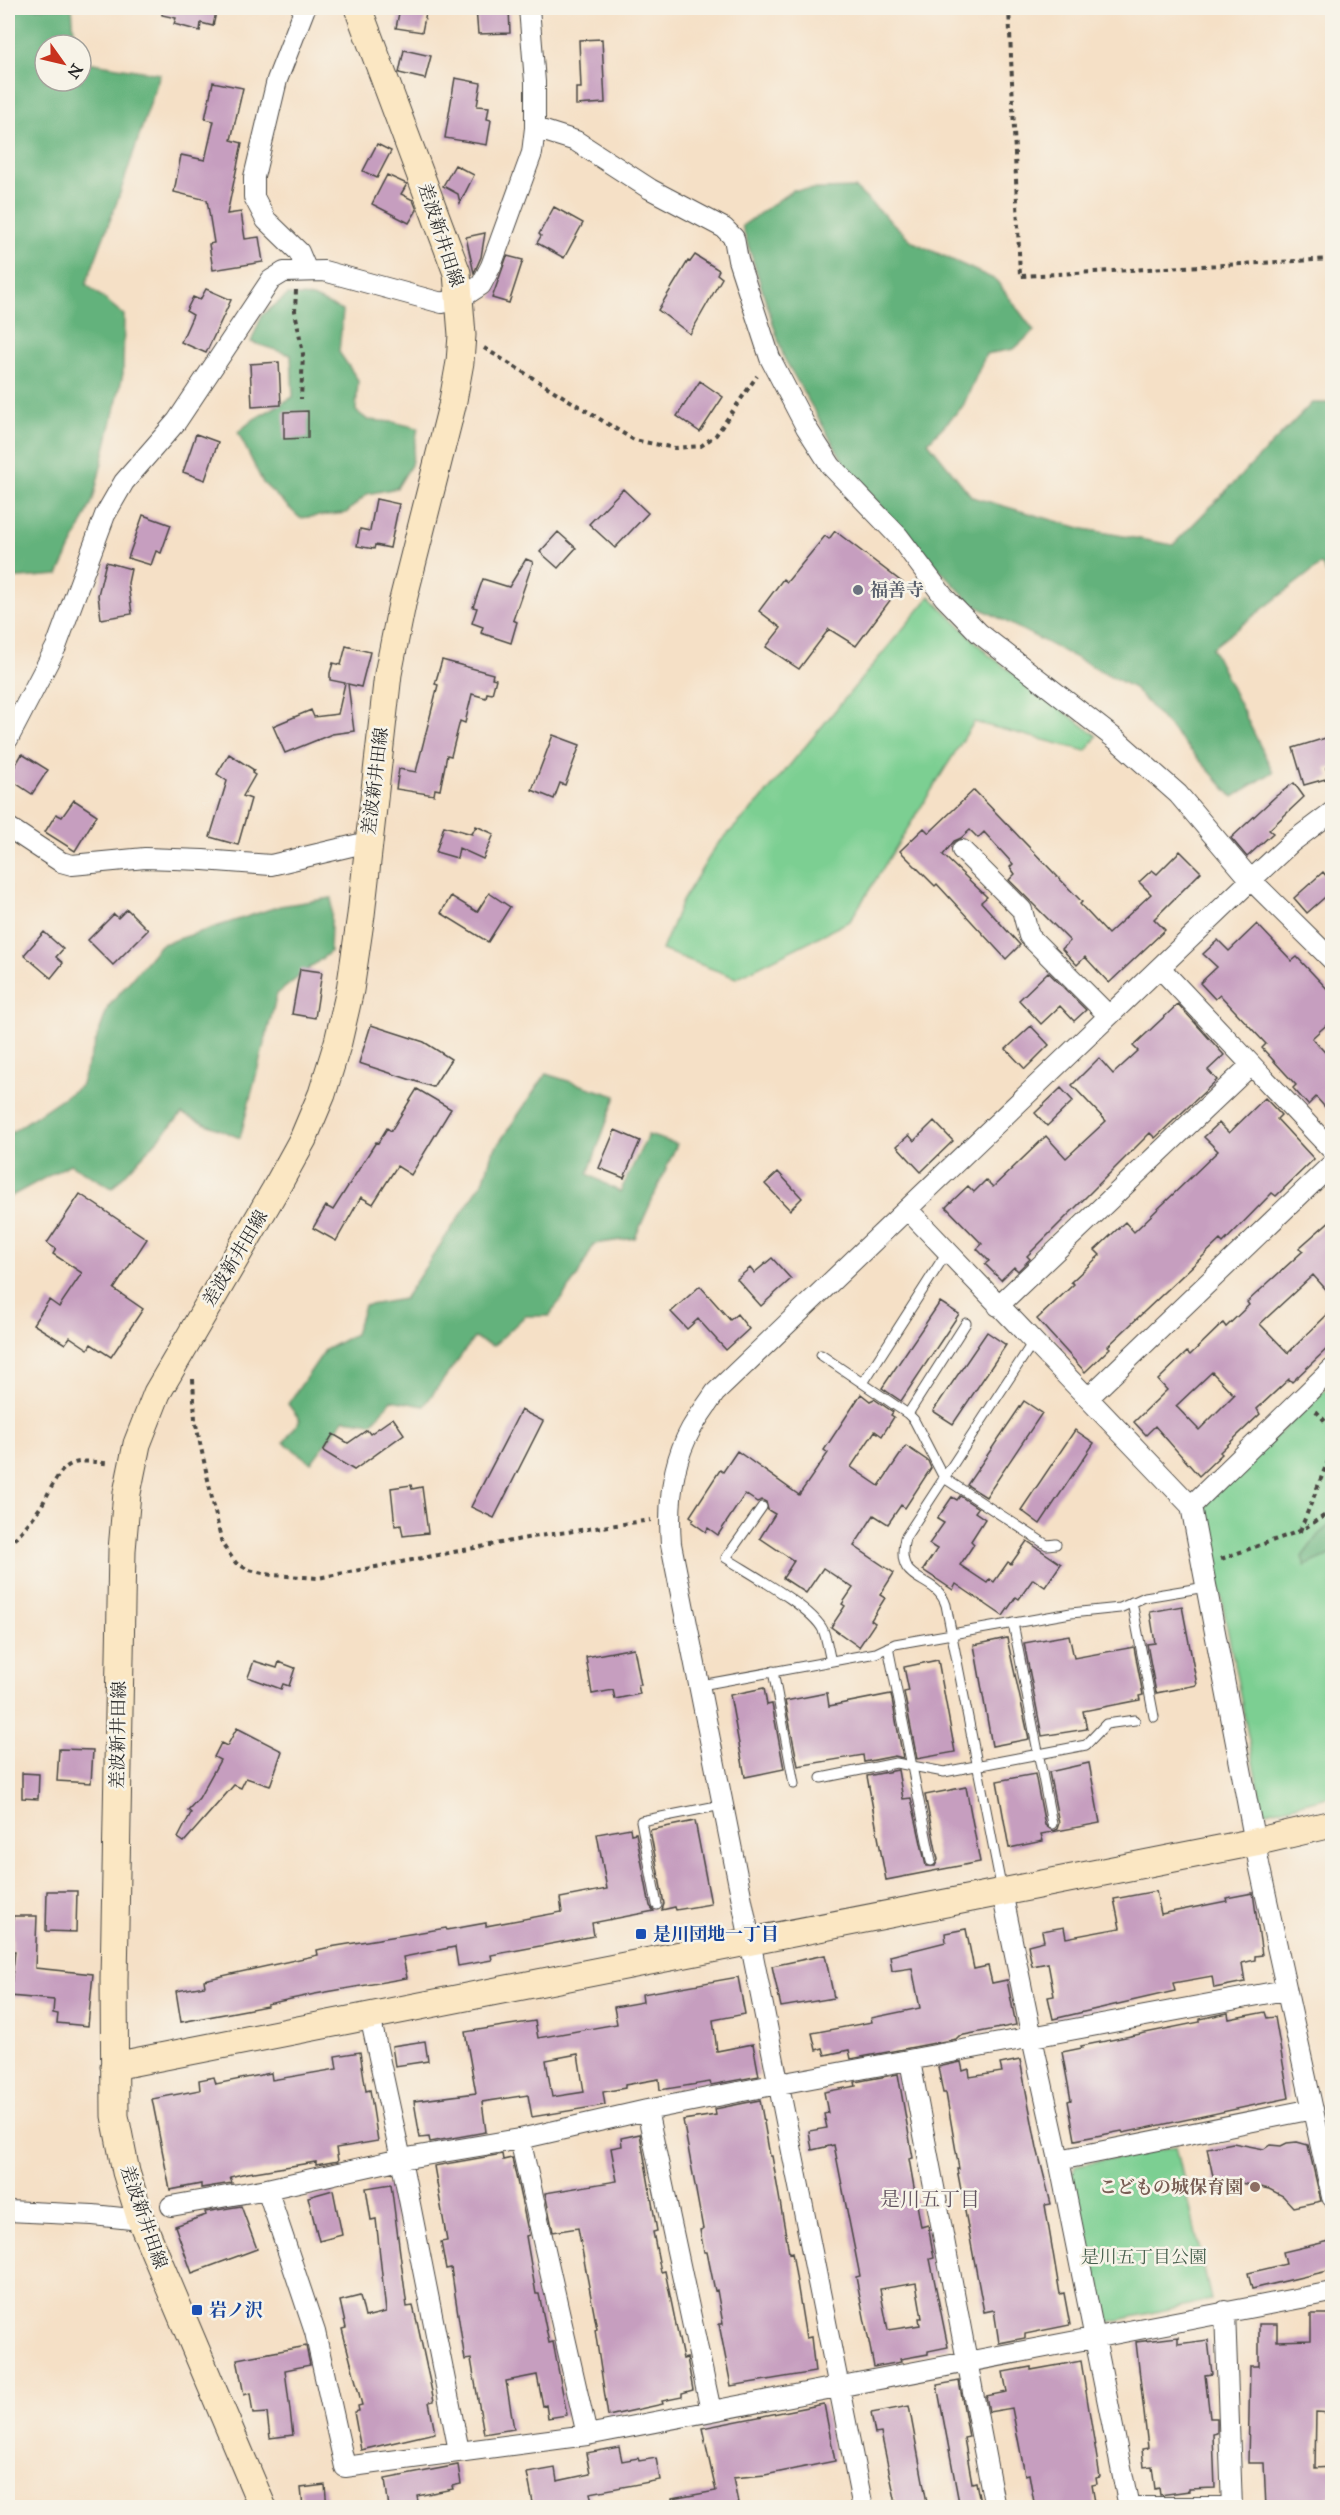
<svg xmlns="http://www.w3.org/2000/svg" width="1340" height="2515" font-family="'IM FELL Great Primer','Noto Serif JP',serif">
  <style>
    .green { fill: #7bcf92; stroke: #537d5e; stroke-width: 1.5 }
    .forest { fill: #64b27c; stroke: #486e54; stroke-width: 1.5 }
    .building { fill: #c69ebf; fill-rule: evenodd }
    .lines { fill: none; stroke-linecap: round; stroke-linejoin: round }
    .lane-casing { stroke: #494642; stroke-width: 11 }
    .street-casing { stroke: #494642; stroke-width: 22 }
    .secondary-casing { stroke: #494642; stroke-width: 29 }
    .path { stroke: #494642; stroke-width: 4; stroke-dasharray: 4.5 4.5; stroke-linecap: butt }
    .lane { stroke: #fff; stroke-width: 9 }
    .street { stroke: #fff; stroke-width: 20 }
    .secondary { stroke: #fbe7c3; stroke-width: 27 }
    .worship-dot { fill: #6b7280; stroke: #f7f3e8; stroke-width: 2 }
    .transit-dot { fill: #1a4fb4; stroke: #f7f3e8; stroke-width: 2 }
    .education-dot { fill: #8d6e63; stroke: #f7f3e8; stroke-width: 2 }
    .labels { text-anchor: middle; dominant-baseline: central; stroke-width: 5; stroke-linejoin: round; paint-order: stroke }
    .street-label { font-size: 18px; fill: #2b2b2b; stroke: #f7f3e8 }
    .worship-label { font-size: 18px; font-weight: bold; fill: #5b616d; stroke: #f7f3e8; text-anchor: start }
    .transit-label { font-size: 18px; font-weight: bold; fill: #164399; stroke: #f7f3e8; text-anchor: start }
    .education-label { font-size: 18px; font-weight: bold; fill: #785e54; stroke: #f7f3e8; text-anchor: end }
    .park-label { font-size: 18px; fill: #435c4a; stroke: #f7f3e8 }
    .neighbourhood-label { font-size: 20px; fill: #61535f; stroke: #f7f3e8 }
  </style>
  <rect width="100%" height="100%" fill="#f7f3e8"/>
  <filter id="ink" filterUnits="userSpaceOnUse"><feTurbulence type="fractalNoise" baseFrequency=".0167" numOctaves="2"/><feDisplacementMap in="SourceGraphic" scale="12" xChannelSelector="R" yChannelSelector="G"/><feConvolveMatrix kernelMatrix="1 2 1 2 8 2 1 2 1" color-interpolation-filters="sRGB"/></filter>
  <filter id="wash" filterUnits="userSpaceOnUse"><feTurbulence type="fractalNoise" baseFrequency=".008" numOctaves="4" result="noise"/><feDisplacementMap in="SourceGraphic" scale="24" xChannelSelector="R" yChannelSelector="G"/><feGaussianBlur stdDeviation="1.35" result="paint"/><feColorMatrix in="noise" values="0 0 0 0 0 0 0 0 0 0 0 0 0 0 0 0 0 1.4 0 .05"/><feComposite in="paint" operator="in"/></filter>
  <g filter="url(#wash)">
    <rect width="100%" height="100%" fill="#f5e0c6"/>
    <path class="green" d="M930,596L989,655L1097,736L1086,751L974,722L850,921L736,978L662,950L682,901L716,846L760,801Z
      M1332,1383V1796L1263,1813L1205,1514L1208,1501Z
      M1176,2146L1211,2300L1109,2322L1099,2317L1070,2178L1077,2165Z"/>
    <path class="forest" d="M8,8H72L75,45H45V81H81V61L160,74L118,199L86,284L124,315L123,374L93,500L58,575L8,579Z
      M855,188L913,242L996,280L1034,331L1014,349L986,354L963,406L928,442L972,497L1084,529L1173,545L1312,403H1332V583L1321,564L1212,648L1273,772L1233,797L1134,688L972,604L850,473L784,358L742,226L793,190Z
      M288,295L313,297L343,311L339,352L358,380L356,411L368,420L393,422L418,428L411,465L397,488L367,494L346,513L300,518L263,483L238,432L254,419L293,397L291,355L251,342L262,315Z
      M332,898L330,952L277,994L240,1138L182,1114L112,1188L70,1164L8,1198V1135L80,1086L108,1007L160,945L280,906Z
      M546,1074L616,1096L588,1174L620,1192L648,1135L677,1144L635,1238L594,1244L578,1275L549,1316H525L493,1346L474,1338L424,1406L391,1400L372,1423L344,1419L311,1463L284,1442L300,1420L288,1404L325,1350L355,1334L364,1306L404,1299L484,1180L492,1153Z
      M1332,1523V1554L1305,1566L1302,1557L1318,1535Z"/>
    <g id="blocks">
      <path class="building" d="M162,8H217L213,26L201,23L200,31L174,24L176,18L162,15Z
        M400,8H427L422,32L396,28Z
        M476,8H509L510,33L478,34Z
        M602,39L605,103L576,105V88H581L579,40Z
        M404,50L431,56L425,79L399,73Z
        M455,78L481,83L477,106L489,107L487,119L491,120L487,145L445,138Z
        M213,82L243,88L231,140L242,143L227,214L241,212L245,239L259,237L263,262L213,270L209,244L214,243L207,200L174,192L181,155L205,160L214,121L205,119Z
        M377,144L391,151L377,178L363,171Z
        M455,165L474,175L460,203L458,194L443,186Z
        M387,175L407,184L401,194L413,200L417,210L409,223L372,204Z
        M554,207L583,223L564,258L537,243L541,236L539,234Z
        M485,233L481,257L474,273L466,237Z
        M695,255L719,270L717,274L722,278L690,334L658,310L688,261L690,262Z
        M507,256L523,260L509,303L492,298Z
        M206,289L231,300L206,353L181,342L193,315L186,311L193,297L200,300Z
        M279,362L281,405L252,407L250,364Z
        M700,381L723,397L700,432L677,416Z
        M308,411V438L284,439V412Z
        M196,434L218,442L205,480L183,472Z
        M623,489L648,513L615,548L589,524Z
        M376,499L399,504L390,548L375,545L374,549L357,546L360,529L370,531Z
        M143,515L171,525L161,553L156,551L151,565L128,558Z
        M835,531L903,583L856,646L829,629L799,669L766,647L781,628L759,611L783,579L787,582L825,536L829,539Z
        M558,532L576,548L558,568L540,552Z
        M526,559L533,562L513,620L517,622L511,643L481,633L483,627L472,623L477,608L473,607L483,579L509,587Z
        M106,562L131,569L128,583L132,614L101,619L98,595Z
        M346,646L370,652L361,687L348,684L354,731L332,734L285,753L273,726L311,710L314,717L338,714L345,683L330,680V673L333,663L341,665Z
        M442,660L493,674L492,678L496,679L492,694L487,693L486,698L472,694L465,723L460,721L451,756L447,755L440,790L435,789L434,795L396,789L399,769L416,772L438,685L435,684Z
        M553,735L580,745L565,785L560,783L554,799L532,790Z
        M1332,736V768H1326L1329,778L1304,785L1293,748Z
        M22,754L48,770L32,794L8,778Z
        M229,754L254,770L252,773L255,775L243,796L251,799L238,845L210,837L227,781L217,774Z
        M1294,783L1304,797L1269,830L1273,833L1247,857L1231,838L1276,796Z
        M974,790L1082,902L1080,904L1108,934L1151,894L1139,882L1152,870L1157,874L1180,851L1201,872L1154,919L1165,930L1109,983L1085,957L1077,965L1062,949L1070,941L1009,880L1015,874L1010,867L1013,864L984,832L978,838L970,830L961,838L954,841L943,855L987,897L981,902L1020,945L1006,959L937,884L935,886L900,851L924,828L929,833Z
        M74,800L97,815L75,851L45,832L56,814L62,817Z
        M444,826L472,834L476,826L494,834L483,859L459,848L457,858L436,852Z
        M1323,872L1332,883V891L1307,913L1294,898Z
        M489,893L510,907L488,942L441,913L451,896L477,912Z
        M127,909L148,930L113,965L88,940L114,914L118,918Z
        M1257,924L1292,961L1297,957L1332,994V1020L1312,1038L1332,1060V1115L1316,1097L1308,1105L1293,1088L1296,1085L1262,1048L1266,1044L1220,995L1215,999L1200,983L1217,967L1203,954L1218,940L1229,951Z
        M44,932L63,949L56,957L63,963L51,978L24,955Z
        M300,969L322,972L315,1018L292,1014Z
        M1048,972L1086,1010L1074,1021L1060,1006L1041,1024L1019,1000Z
        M1178,1004L1224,1055L1208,1070L1217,1080L1155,1138L1150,1133L1027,1256L1030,1259L1018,1271L1014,1267L1001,1280L985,1264L989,1261L977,1249L982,1244L946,1207L968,1186L974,1192L986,1180L993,1187L1046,1136L1066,1158L1106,1121L1072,1085L1099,1058L1113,1074L1138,1051L1133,1046Z
        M371,1025L424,1042L451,1059L433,1087L359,1063Z
        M1031,1026L1049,1045L1025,1069L1006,1049Z
        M1061,1088L1073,1101L1047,1126L1035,1113Z
        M417,1089L451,1109L411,1175L397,1166L373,1204L361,1197L336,1241L313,1228L326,1206L333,1210L376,1142L378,1143L387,1128L391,1131Z
        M1265,1098L1281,1115L1277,1119L1314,1159L1276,1196L1272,1193L1223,1243L1220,1240L1108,1346L1110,1348L1085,1372L1037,1319L1074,1284L1071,1282L1100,1255L1095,1250L1125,1222L1134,1232L1218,1151L1204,1137L1219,1123L1229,1133Z
        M934,1121L953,1141L921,1172L897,1146L909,1135L914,1141Z
        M615,1130L640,1141L624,1178L599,1168Z
        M778,1172L802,1198L790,1210L765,1184Z
        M80,1194L147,1239L114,1289L143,1309L111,1357L91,1344L88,1349L70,1337L65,1344L33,1324L49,1300L59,1307L82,1273L53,1254L56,1249L47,1243Z
        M1332,1219V1296L1313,1275L1260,1324L1288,1353L1332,1310V1344L1292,1382L1289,1379L1257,1409L1260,1414L1220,1452L1222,1454L1199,1476L1155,1426L1146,1435L1134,1422L1167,1390L1158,1380L1187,1352L1190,1355L1223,1323L1226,1327L1249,1305L1247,1302L1303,1251L1299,1248ZM1212,1372L1234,1395L1199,1430L1176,1406Z
        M772,1258L791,1279L761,1306L737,1279L750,1268L754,1273Z
        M700,1286L730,1320L737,1314L749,1329L726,1350L698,1319L687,1329L671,1312Z
        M940,1302L959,1314L901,1401L882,1388Z
        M987,1332L1006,1345L953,1424L933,1411Z
        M861,1394L870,1401L874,1399L893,1412L891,1415L894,1417L882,1436L875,1431L851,1467L879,1486L906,1446L928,1461L931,1468L905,1508L901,1505L888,1524L874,1515L854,1546L894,1573L880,1595L885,1598L871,1620L875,1623L859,1647L831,1627L845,1606L842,1604L853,1588L823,1568L806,1593L783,1578L794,1561L760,1538L775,1514L768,1510L766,1502L762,1500L757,1502L745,1494L718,1535L708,1528L706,1532L692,1522L694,1519L690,1516L720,1470L723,1472L737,1451L799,1495L828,1453L824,1450Z
        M1024,1401L1042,1413L986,1497L967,1485Z
        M521,1410L543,1421L494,1518L471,1507Z
        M393,1418L404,1434L354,1470L323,1451L333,1434L348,1443L367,1430L370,1434Z
        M1075,1430L1094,1443L1040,1524L1021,1510Z
        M411,1485L412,1489L422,1487L428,1533L403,1536L401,1525L395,1526L391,1488Z
        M960,1496L978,1508L975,1512L985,1519L971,1541L974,1544L960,1565L987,1583L990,1579L994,1582L1008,1562L1011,1564L1027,1541L1061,1564L1045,1587L1033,1579L1019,1599L1016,1597L1003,1616L956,1584L953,1590L923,1570L937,1549L929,1544L944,1523L937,1519L952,1497L957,1500Z
        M1182,1606L1197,1685L1156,1693L1147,1644L1155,1643L1150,1612Z
        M1069,1635L1074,1658L1134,1647L1143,1695L1139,1696L1140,1700L1083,1711L1087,1729L1042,1736L1024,1643Z
        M1007,1638L1029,1739L992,1746L974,1645Z
        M634,1648L641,1685H638L640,1694L615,1699L613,1690L592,1694L586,1657Z
        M938,1660L955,1752L917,1759L904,1692L909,1691L904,1667Z
        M254,1661L277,1668L279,1662L295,1668L289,1686L283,1684L281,1689L248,1677Z
        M764,1688L767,1705L772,1704L784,1769L745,1777L730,1695Z
        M827,1693L829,1706L891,1694L903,1758L895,1756L864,1762L863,1755L798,1766L785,1701Z
        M237,1728L282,1751L270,1786L246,1778L241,1788L234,1785L184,1842L178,1838L191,1813L188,1810L199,1798L220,1760L214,1757L221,1743L227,1746Z
        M59,1749L93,1750L91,1783L57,1781Z
        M1089,1763L1100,1823L1041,1834L1043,1841L1009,1848L997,1781L1035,1774L1045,1825L1053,1831L1057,1829L1059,1823L1049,1772Z
        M898,1770L903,1799L911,1798L926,1866H935L938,1860L925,1795L966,1787L980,1862L886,1880L867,1776Z
        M22,1773L39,1774L38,1799L22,1798Z
        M695,1821L711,1904L676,1910L675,1907L662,1910L664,1904L650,1830Z
        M630,1828L631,1834L636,1833L650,1906L654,1911L592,1923L594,1936L491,1955L492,1960L458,1966L455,1947L403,1957L407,1978L315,1994L267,2004V2006L181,2022L176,1991L205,1986L204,1980L318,1955L317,1950L330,1947L446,1928L447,1930L486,1923V1926L562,1912L560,1898L607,1889L597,1834Z
        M47,1891H77L76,1932L46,1931Z
        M1156,1891L1161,1914L1227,1901L1226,1898L1253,1893L1262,1955L1255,1956V1960L1242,1963L1245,1982L1214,1988L1212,1976L1173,1983L1175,1991L1053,2019L1048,1997L1054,1996L1048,1963L1032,1966L1028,1945L1044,1941L1042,1931L1064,1927L1066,1938L1120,1928L1114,1899Z
        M13,1916H37L35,1968L93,1974L88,2026L57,2023L58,2014L53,2013L54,2000L10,1996L15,1951H12Z
        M966,1929L974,1969L988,1966L992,1983L1007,1980L1016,2025L959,2036L956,2039L851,2059L849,2050L825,2055L823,2048L816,2050L812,2033L872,2022L871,2018L920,2008L912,1968L892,1971L890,1956L946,1942L945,1933Z
        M825,1955L834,1998L781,2007L772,1966Z
        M738,1977L745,2014L713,2020L717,2051L753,2044L759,2076L711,2085L710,2082L660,2090L659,2079L625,2085V2088L603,2092L605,2105L532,2117L528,2095L482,2102L486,2132L430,2142L429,2137L420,2138L414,2101L476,2093L465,2032L535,2021L538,2038L617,2024L614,2007L643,2002L642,1994ZM578,2054L584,2092L552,2097L546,2060Z
        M1265,2012L1267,2018L1275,2017L1289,2098L1123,2133L1122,2131L1075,2140L1068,2101L1071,2100L1062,2052L1082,2048L1081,2046L1200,2022V2019L1223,2014L1228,2013L1229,2019Z
        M425,2041L428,2061L395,2066L392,2046Z
        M360,2052L366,2091L370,2090L378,2141L336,2148L338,2161L316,2165V2162L242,2174L230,2177L232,2183L201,2188V2184L170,2190L152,2099L200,2090L199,2080L214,2077L216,2084L271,2073L272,2080L337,2069L335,2056Z
        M1020,2060L1037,2148L1051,2204L1045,2205L1060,2294L1064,2293L1070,2325L1025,2334V2338L999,2343L994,2310L984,2312L957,2169H959L946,2093H943L938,2067L961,2062L963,2071L969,2069L970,2077L1002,2072L1000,2064Z
        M898,2074L913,2158L909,2159L921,2227L928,2225L934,2258L930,2259L948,2347L928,2351V2354L900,2359L901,2362L874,2367L856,2277L860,2276L834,2145L812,2150L809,2131L827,2128L824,2114L828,2113L824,2092L856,2086L855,2082ZM916,2283L922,2318H919L920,2325L888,2330L880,2289Z
        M760,2100L770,2156H772L789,2253L792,2252L806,2338L811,2337L815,2372L731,2386L719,2324H723L717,2290L715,2291L707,2252H704L700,2230L703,2229L683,2120L716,2115L715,2109Z
        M640,2134L657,2231L653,2232L661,2272L665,2271L683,2359L687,2358L693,2390L682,2393V2397L662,2401L663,2404L608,2416L595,2330L597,2329L578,2228L553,2232L545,2193L617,2181L611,2148L622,2146L621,2138Z
        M1297,2142L1308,2145L1321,2201L1293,2207L1283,2196L1269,2189L1236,2182L1215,2186L1207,2148L1233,2143L1264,2149L1270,2145L1281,2146L1287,2143Z
        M502,2154L503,2160L512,2158L529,2235L526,2236L536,2294H539L549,2343L553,2342L567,2415L548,2418L546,2405L543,2406L537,2375L506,2381L514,2429L484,2434L471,2359L465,2360L451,2268L446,2269L441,2242L447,2241L434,2166Z
        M391,2184L407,2307L413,2306L417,2322L434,2401L429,2402L435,2433L361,2450L354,2412L359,2411L358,2406L362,2405L342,2329L346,2328L340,2301L360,2296L365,2317L386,2312L376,2219L371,2220L366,2188Z
        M333,2190L342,2235L319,2241L308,2197Z
        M241,2206L257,2249L192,2273L175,2226L206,2215L205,2212Z
        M1330,2241L1332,2270L1252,2289L1248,2273L1286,2264L1283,2252Z
        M1311,2314H1332V2413L1316,2412L1315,2468L1332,2467V2496H1329L1330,2508H1266L1264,2463H1248L1250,2366H1259V2324H1277V2341L1311,2340Z
        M1178,2337V2344L1208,2340L1212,2374L1205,2375L1210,2418H1217V2433L1213,2434L1215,2488L1189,2489V2491L1160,2495L1159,2488L1155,2489L1152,2466L1144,2467L1142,2449L1148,2448L1136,2342Z
        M306,2346L310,2365L285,2370L293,2435L270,2438L267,2413L253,2414L250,2393L244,2395L237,2359Z
        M1081,2361L1100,2477L1096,2478L1097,2484L1092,2485L1096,2508H1035L1029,2474L1025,2475L1012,2408L989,2412L986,2396L1007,2392L1003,2372L1031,2367V2370Z
        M959,2381L969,2437L964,2438L972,2483L976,2482L981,2508H960L937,2385Z
        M824,2404L835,2461L765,2475L733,2478L739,2508H672V2499L716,2491L702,2428Z
        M909,2406L928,2508H897L881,2433L875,2434L871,2413Z
        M619,2447L622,2461L638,2458L639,2461L656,2458L660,2480L590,2493L592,2501L559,2508H534L527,2473L555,2468L557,2481L590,2474L586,2453Z
        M458,2465L461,2484L452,2486L453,2489L417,2496L419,2508H389L385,2479Z
        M325,2485L327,2508H303L301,2488Z"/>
    </g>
  </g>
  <g filter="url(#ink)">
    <use href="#blocks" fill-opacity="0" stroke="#494642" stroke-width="1.5"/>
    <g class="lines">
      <defs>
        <path id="lane" d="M821,1355L908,1414L914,1420L944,1478L1047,1545L1056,1544
          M863,1383L947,1252
          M908,1414L966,1323
          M762,1507L726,1558C749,1573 812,1607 823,1630C827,1639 828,1651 831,1661
          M1132,1602L1154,1717
          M1013,1623L1052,1824
          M888,1647L931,1861
          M773,1671L794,1784
          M701,1685L876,1653L895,1644L1071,1613L1120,1608L1145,1597L1206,1587
          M821,1778L896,1763L944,1772L1039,1754L1086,1745L1106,1724L1135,1720
          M1002,1891L946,1605C936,1573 893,1586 905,1538L1033,1342
          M657,1905L641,1821L722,1805"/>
        <path id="street" d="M305,8L277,80L254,177V197L266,220L299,252L307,271
          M535,128L576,141L650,189L724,228L734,238L738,260L770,358L806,427L831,466L899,537L944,597L979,633L1118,741L1178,794L1251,880L1332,960
          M8,739L56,647L105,515L124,482L177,421L271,280L284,272L324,271L442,303L461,298L481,285L491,266L532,153L535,128V82L529,8
          M8,827L61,862L72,865L145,858L203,860L271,865L368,842
          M962,850L1022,910L1029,936L1109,1016
          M1160,968L1332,1150
          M907,1209L1191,1506L1259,1864L1332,2197
          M998,1306L1251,1065
          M1088,1398L1332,1164
          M1191,1506L1332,1369
          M1002,1892L1032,2038L1059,2160L1129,2507H1232
          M370,2016L401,2159L459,2451
          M910,2061L995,2508
          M647,2110L711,2411
          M520,2139L587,2435
          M1059,2160L1313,2109
          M267,2189L401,2159L520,2139L647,2110L763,2087L1285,1990
          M171,2206L267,2189L315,2332L345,2467L587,2435L1332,2292
          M8,2211L93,2215L141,2220
          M1225,2311L1232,2508
          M863,2508L671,1544C668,1505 672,1463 691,1429C698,1417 707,1405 715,1393L1251,880L1292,842L1332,812"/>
        <path id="secondary" d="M114,2066L1002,1892L1255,1842L1332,1824
          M263,2508L141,2220L126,2172L115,2116L114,1980L122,1550L127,1493L137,1444L157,1393L275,1190L303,1139L322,1094L338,1042L350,990L361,915L388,674L402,604L452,406L460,362L462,335L457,273L358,8"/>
      </defs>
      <use href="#lane" class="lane-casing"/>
      <use href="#street" class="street-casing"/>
      <use href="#secondary" class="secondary-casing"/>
      <path class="path" d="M1009,8L1020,276L1332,259
        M296,290L295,311L303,354L301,399
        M484,348L634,440L675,448L701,446L716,435L757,376
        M193,1379L195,1420L222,1544L236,1563L249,1570L272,1575L318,1578L532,1537L651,1520
        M1316,1411L1332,1429
        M1300,1531L1332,1451
        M8,1546C20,1533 33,1519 43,1503C63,1466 64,1456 110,1464
        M1221,1559L1300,1531L1332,1511"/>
      <use href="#lane" class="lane"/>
      <use href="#street" class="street"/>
      <use href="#secondary" class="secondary"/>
    </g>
  </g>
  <circle class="worship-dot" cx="858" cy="590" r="6"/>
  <g class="transit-dot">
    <rect x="635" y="1928" width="12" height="12" rx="3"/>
    <rect x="191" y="2304" width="12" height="12" rx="3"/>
  </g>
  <circle class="education-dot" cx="1255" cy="2187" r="6"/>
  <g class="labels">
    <g class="street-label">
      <text transform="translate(441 235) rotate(72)">差波新井田線</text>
      <text transform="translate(375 781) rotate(-83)">差波新井田線</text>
      <text transform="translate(235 1258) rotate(-59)">差波新井田線</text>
      <text transform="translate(118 1735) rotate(-89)">差波新井田線</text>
      <text transform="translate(144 2217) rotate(71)">差波新井田線</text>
    </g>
    <g class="worship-label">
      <text x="870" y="590">福善寺</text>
    </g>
    <g class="transit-label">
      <text x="653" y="1934">是川団地一丁目</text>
      <text x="209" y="2310">岩ノ沢</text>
    </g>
    <g class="education-label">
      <text x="1243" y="2187">こどもの城保育園</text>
    </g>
    <g class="park-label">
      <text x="1144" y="2257">是川五丁目公園</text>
    </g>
    <g class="neighbourhood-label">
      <text x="930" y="2199">是川五丁目</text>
    </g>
  </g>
  <rect width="1340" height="2515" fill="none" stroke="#f7f3e8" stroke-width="30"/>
  <g transform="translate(63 63) rotate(124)"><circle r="28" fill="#f7f3e8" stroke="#a5a39c" stroke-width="1.5"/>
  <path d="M0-4.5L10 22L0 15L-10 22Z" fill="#c8321e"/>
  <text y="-9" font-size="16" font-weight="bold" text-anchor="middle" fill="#2b2b2b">N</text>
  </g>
</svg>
